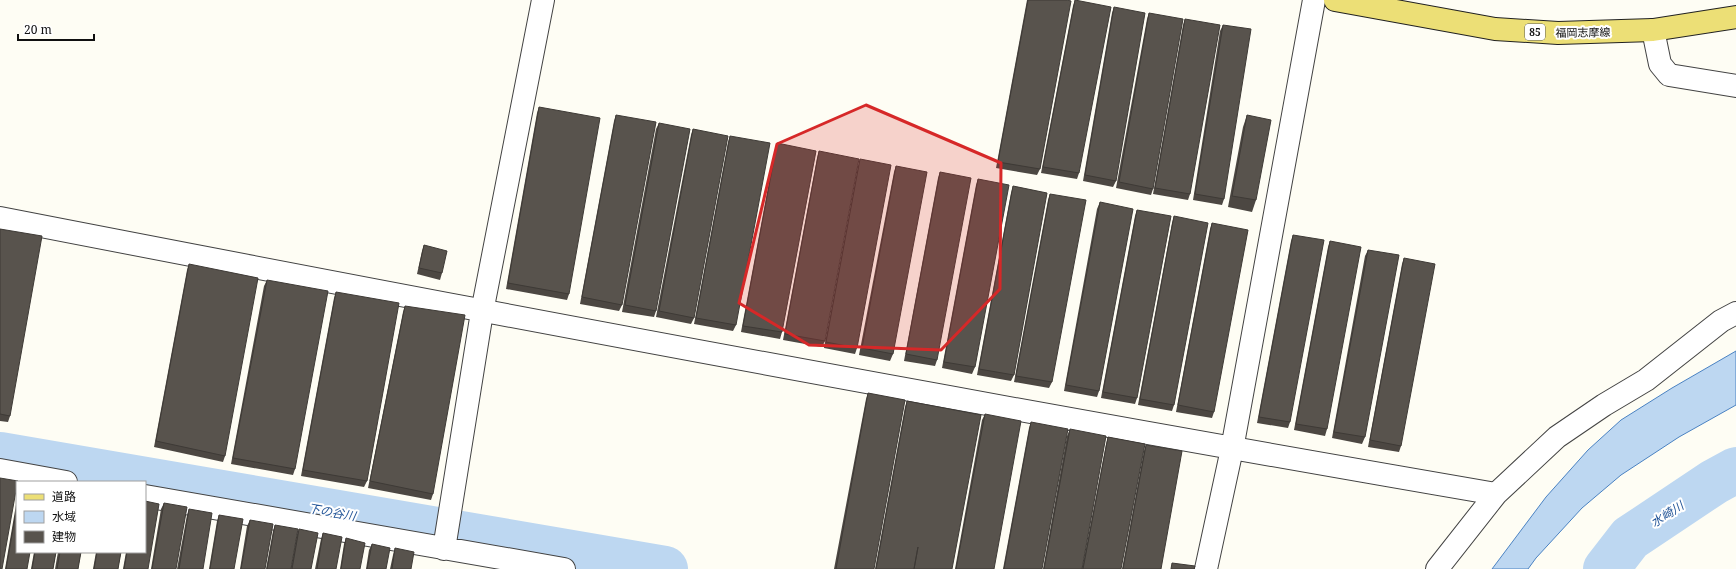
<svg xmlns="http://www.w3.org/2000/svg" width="1736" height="569" font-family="'Noto Serif','Noto Sans JP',serif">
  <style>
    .water { fill: #bdd7f1; stroke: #4a82c2 }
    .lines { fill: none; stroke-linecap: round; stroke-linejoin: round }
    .river { stroke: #bdd7f1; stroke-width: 46 }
    .street-casing { stroke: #434343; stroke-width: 24 }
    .primary-casing { stroke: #212121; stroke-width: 24 }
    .street { stroke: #fff; stroke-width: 22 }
    .primary { stroke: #ecdf76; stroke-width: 22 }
    .wall { fill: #4c4742 }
    .building { fill: #58534d; stroke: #3e3a36 }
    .marked { fill: #d62828; fill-opacity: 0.2; stroke: #d62828; stroke-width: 3; stroke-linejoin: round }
    .labels { text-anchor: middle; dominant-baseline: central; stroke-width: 4; stroke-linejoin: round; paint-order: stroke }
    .shield { fill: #fff; stroke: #585858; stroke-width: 1 }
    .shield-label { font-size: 10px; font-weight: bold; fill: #101010 }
    .street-label { font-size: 11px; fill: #101010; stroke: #fff }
    .water-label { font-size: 12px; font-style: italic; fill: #235598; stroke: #fff }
  </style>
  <rect width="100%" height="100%" fill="#fefdf4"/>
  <path class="water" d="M1736,351V405L1679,437L1621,475L1582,508L1536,558L1528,569H1492L1546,497L1588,450L1621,420L1672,388Z"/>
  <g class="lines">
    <path class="river" d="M0,455L665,569
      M1606,569L1630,538L1714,482L1736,470"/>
    <defs>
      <path id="street" d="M1653,30L1660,64L1669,75L1736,86
        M0,218C498,315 996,408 1496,494
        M0,470L66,482
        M145,496L564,569
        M444,549L482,312L543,0
        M1206,569L1232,449L1314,0
        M1437,569L1496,494L1557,437L1604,405L1646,380L1721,321L1736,313"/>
      <path id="primary" d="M1335,0L1495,29L1558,33L1653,30L1736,17"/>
    </defs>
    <use href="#street" class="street-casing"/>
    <use href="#primary" class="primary-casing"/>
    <use href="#street" class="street"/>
    <use href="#primary" class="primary"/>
  </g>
  <path class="wall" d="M1027,0H1067L1040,169L1037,175L996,168Z
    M1075,0L1079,173L1077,179L1041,173L1073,6Z
    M1114,7L1116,181L1113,187L1083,181L1112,13Z
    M1149,13L1153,189L1151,195L1116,188L1147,19Z
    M1185,19L1190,194L1188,200L1153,194L1183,25Z
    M1223,25L1224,199L1222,205L1193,200L1220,31Z
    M539,107L569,294L567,300L506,289L537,113Z
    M616,115L622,305L619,311L580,304L614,121Z
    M1247,115L1256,200L1252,212L1228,207L1243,127Z
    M659,123L656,311L654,317L622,312L656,129Z
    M693,129L694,318L691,324L656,317L691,135Z
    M730,136L736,325L733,331L694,324L728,142Z
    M777,143L782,332L780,339L741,332L775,150Z
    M819,151L825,341L822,347L783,340L817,158Z
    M860,159L857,348L855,354L824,348L858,166Z
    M896,166L893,354L890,361L859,355L894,172Z
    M940,172L937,360L935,366L904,361L938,178Z
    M978,179L975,367L972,374L942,368L976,185Z
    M1013,186L1014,375L1011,381L977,375L1011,193Z
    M1050,194L1052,382L1049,388L1014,382L1048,200Z
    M1100,202L1099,391L1097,397L1064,391L1097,209Z
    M1137,210V398L1135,404L1101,398L1135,216Z
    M1174,216V405L1172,411L1138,405L1172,223Z
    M1212,223L1214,412L1212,418L1176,412L1210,229Z
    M0,229L10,416L8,422L0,421Z
    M1293,235L1290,422L1288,428L1257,423L1291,241Z
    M1330,241L1327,429L1325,436L1294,430L1328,247Z
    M424,245L442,273L440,280L417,274L422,251Z
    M1368,250L1365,437L1362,444L1332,438L1365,256Z
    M1404,258L1401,446L1399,452L1368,447L1402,264Z
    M189,264L225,456L223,462L154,447L187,270Z
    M267,280L295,469L293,475L231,464L264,286Z
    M336,292L367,481L364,487L301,476L334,298Z
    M405,306L433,494L431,500L368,488L403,312Z
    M868,393L874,569H834L866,399Z
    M907,401L952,569H875L905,407Z
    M985,414L994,569H955L982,420Z
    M1031,422L1042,569H1003L1029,428Z
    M1070,429L1082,569H1043L1067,436Z
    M1108,437L1121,569H1082L1106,444Z
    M1146,445L1161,569H1122L1144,451Z
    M17,499V552L27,569H5Z
    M164,503L176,569H151L161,509Z
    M189,509L203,569H177L187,515Z
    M219,515L234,569H209L217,521Z
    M250,520L265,569H240L247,526Z
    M275,525L291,569H266L273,531Z
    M299,529L311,569H291L297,535Z
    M323,533L336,569H315L321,539Z
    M346,538L360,569H340L344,544Z
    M372,544L386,569H366L369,550Z
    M395,548L411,569H390L393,555Z
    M34,552H56L53,569H31Z
    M58,552H81L78,569H55Z
    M96,552H121L118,569H93Z
    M126,552H145L148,569H123Z"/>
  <path class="building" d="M1028,0H1067L1071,1L1040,169L998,162Z
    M1075,0L1111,7L1079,173L1043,167Z
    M1114,7L1145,13L1116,181L1085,175Z
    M1149,13L1183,19L1153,189L1119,182Z
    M1185,19L1220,25L1190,194L1155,188Z
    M1223,25L1251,29L1224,199L1195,194Z
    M539,107L600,118L569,294L508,283Z
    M616,115L656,122L622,305L582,297Z
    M1247,115L1271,120L1256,200L1232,196Z
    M659,123L690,129L656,311L625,305Z
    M693,129L728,136L694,318L659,311Z
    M730,136L770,143L736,325L696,318Z
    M777,143L816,151L782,332L743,326Z
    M819,151L859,159L825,341L785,334Z
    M860,159L891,165L857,348L826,342Z
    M896,166L927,172L893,354L862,348Z
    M940,172L971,178L937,360L906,354Z
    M978,179L1009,185L975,367L944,362Z
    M1013,186L1047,193L1014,375L979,369Z
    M1050,194L1086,200L1052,382L1016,376Z
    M1100,202L1133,209L1099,391L1066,385Z
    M1137,210L1171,216L1137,398L1103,392Z
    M1174,216L1208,223L1174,405L1140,399Z
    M1212,223L1248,230L1214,412L1178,405Z
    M0,229L42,236L10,416L0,414Z
    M1293,235L1324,240L1290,422L1259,417Z
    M1330,241L1361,247L1327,429L1296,424Z
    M424,245L447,251L442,273L419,268Z
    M1368,250L1399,255L1365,437L1334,432Z
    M1404,258L1435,264L1401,446L1370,440Z
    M189,264L258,278L225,456L156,441Z
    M267,280L328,291L295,469L233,458Z
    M336,292L399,303L367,481L303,470Z
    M405,306L465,315L433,494L370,481Z
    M868,393L905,400L874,569H836Z
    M907,401L981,415L952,569H914L918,547L914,569H876Z
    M985,414L1021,421L994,569H956Z
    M1031,422L1068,429L1042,569H1004Z
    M1070,429L1106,436L1082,569H1044Z
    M1108,437L1145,444L1121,569H1083Z
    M1146,445L1182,451L1161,569H1123Z
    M0,478L18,481L17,482V485L2,569H0Z
    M145,501L159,504L148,569H124L127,552H145Z
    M164,503L187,507L176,569H152Z
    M17,506V552H30L27,569H6Z
    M189,509L212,513L203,569H179Z
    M219,515L243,519L234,569H210Z
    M250,520L273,524L265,569H241Z
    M275,525L298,529L291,569H267Z
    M299,529L318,533L311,569H292Z
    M323,533L342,537L336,569H317Z
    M346,538L365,543L360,569H341Z
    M372,544L390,548L386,569H367Z
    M395,548L414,552L411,569H392Z
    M35,552H56L53,569H32Z
    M60,552H81L78,569H57Z
    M97,552H121L118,569H94Z
    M1172,563L1195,566L1194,569H1171Z"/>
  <path class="marked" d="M866,105L1001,163L1000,289L941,350L809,345L739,303L777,144Z"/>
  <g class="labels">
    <rect class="shield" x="1525" y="24" width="20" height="16" rx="3"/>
    <g class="shield-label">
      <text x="1535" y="32">85</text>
    </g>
    <g class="street-label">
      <text transform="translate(1583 32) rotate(-1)">福岡志摩線</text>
    </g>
    <g class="water-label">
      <text transform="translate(332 512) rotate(10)">下の谷川</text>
      <text transform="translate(1667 514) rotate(-33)">水崎川</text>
    </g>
  </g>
  <rect x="16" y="481" width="130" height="72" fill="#ffffff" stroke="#9f9f9f"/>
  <rect x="24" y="494" width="20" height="6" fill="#ecdf76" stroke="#9f9f9f"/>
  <text x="52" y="501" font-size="12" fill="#101010">道路</text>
  <rect x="24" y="511" width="20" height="12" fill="#bdd7f1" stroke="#9f9f9f"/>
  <text x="52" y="521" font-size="12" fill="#101010">水域</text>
  <rect x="24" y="531" width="20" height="12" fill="#58534d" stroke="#9f9f9f"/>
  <text x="52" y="541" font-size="12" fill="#101010">建物</text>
  <path d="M18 34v6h76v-6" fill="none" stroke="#101010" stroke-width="2"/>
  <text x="24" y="34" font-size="12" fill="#101010" stroke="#ffffff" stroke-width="3" paint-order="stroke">20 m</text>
</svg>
